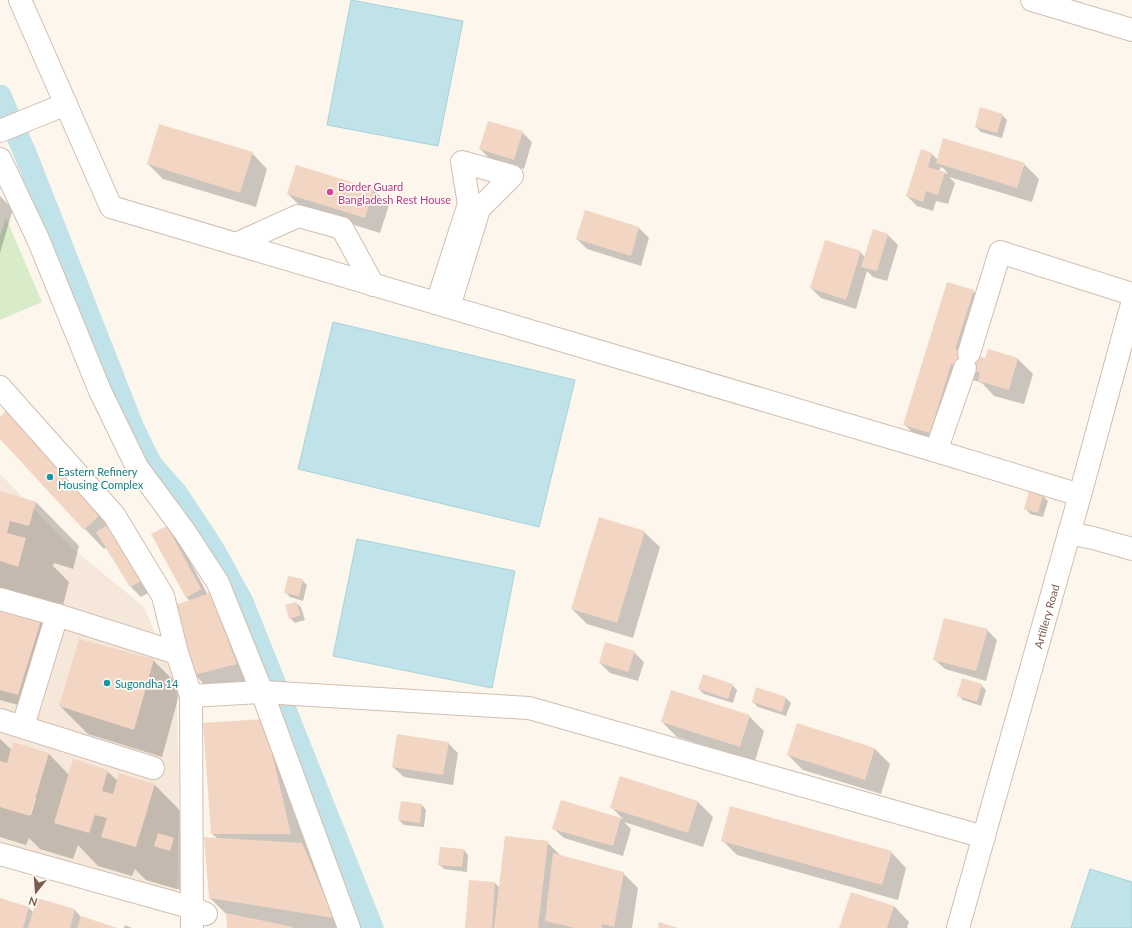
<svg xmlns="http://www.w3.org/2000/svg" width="1132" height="928" font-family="Lato,sans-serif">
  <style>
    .residential { fill: #f5e8da }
    .green { fill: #d8ecc9 }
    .water { fill: #bfe3e8; stroke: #a5d3da }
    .shadow { fill: #0003; fill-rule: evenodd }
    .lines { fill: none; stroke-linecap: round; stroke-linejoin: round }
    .canal { stroke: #bfe3e8; stroke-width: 23 }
    .building { fill: #f3d5c3 }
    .minor-casing { stroke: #d1beb0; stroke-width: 24 }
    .minor { stroke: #fff; stroke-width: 22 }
    .hotel-dot { fill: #d1479c; stroke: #fffaf3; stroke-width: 1.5 }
    .culture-dot { fill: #0f9aa8; stroke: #fffaf3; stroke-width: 1.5 }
    .labels { text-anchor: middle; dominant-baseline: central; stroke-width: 3.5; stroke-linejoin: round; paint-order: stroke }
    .hotel-label { font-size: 11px; fill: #b23c85; stroke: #fffaf3; text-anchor: start }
    .culture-label { font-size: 11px; fill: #0d838f; stroke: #fffaf3; text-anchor: start }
    .street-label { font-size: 11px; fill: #7a5c4d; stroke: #fffaf3 }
  </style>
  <rect width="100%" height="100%" fill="#fdf6ec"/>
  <path class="residential" d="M0,474L72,548L144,607L176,684L179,779L177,895L0,843Z"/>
  <path class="green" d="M6,218L42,302L0,320V236Z"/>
  <path class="water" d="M351,0L463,21L438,146L327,125Z
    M333,322L575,380L539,527L298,469Z
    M357,539L515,571L492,688L333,656Z
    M1090,869L1132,882V928H1071Z"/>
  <path class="shadow" d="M1002,115L1007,120L1002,138L981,132L976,127Z
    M522,132L532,142L524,169L490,159L480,149Z
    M252,153L267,169L256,207L163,179L148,164Z
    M931,153L938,160L1024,164L1039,179L1032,202L949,177L955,183L948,204L936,201L933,211L917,206L907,196ZM941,167L944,169L948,174L939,171Z
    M296,166L374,190L389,205L380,233L303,209L288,194Z
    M0,196L13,209L0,253Z
    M585,212L639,228L649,238L641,266L587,249L577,239Z
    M873,231L888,235L898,245L887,281L873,277L867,271L856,309L821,298L811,288L860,252L865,257Z
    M973,291L988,306L973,356L986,359L989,350L1018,359L1033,374L1024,404L994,396L982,383L966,378L945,448L920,440L905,425Z
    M0,418L110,524L155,589L141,597L131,587L107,547L104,549L85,529L0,437Z
    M0,492L36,502L79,546L73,569L54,563L53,566L69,582L62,609L0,592Z
    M1030,493L1043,496L1048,501L1043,517L1030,514L1026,509Z
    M166,527L177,537L208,595L210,594L225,609L252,679L210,690L195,675L190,601L186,597Z
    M644,532L660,547L633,638L587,624L572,609Z
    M302,580L307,585L303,601L290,597L285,592Z
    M296,603L301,607L305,620L295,623L290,618Z
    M0,607L41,617L56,633L33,709L0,700Z
    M987,630L997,640L986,681L945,669L934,659Z
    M634,652L644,662L638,681L610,673L600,663Z
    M153,660L181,688L162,757L88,734L60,706Z
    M732,685L737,690L733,703L704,694L699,689Z
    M981,685L986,690L981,706L963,700L958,695Z
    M757,689L786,698L791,703L786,716L758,707L753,702Z
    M749,716L764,731L755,761L677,737L662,722Z
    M264,720L349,928H228L227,915L210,898L217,838L212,834Z
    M797,724L875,749L890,764L881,794L803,770L788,755Z
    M0,739L12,750L14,744L49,754L69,775L107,771L118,781L120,775L155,785L198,829L180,890L146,880L135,869L132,876L98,866L78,845L73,859L40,849L29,838L26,845L0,837ZM35,797L36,799L31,815H29Z
    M448,743L458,753L453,785L404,777L393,767Z
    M620,777L698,802L713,817L703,847L624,822L631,829L623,856L564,838L553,828L561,801L623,819L611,807Z
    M422,805L426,810L424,827L404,825L399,820Z
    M722,840L891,852L906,868L898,900L737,855Z
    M547,842L562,857L623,873L638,888L632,928H466L495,883L500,888Z
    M464,850L468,855L467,872L444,869L439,864Z
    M0,899L29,908L34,913L37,900L75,910L81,917L115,928H0Z
    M894,906L909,922L907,928H840Z
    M125,925L132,928H124Z"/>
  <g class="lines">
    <path class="canal" d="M0,96L25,153L132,426L151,465L176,493L213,549L242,602L372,928"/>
  </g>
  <path class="building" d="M980,107L1003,114L997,133L975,127Z
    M488,121L523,131L514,160L479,149Z
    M159,124L253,152L240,193L147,164Z
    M943,138L1025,163L1017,188L936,163Z
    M921,149L932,153L928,167L945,172L938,195L926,191L923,202L906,196Z
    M296,165L374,189L365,218L287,194Z
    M585,210L639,227L631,256L576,239Z
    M873,229L888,234L877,271L861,267Z
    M825,240L861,251L846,300L810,288Z
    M947,282L974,290L955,349L985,358L988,349L1018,358L1009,390L978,381L980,373L951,364L930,433L903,425Z
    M6,411L101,514L84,530L0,439V417Z
    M0,491L36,502L29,526L10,521L7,533L26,538L18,567L0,561Z
    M1029,491L1043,495L1038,513L1024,509Z
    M599,517L645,531L617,623L571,609Z
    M111,523L145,579L130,587L96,532Z
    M167,526L201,589L186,598L151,534Z
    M288,576L303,579L299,596L284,593Z
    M210,593L237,664L194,675L175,605Z
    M296,602L301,615L289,619L285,605Z
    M0,606L42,617L18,695L0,690Z
    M944,618L988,629L976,671L933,660Z
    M79,639L154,659L134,730L59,706Z
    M605,642L635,651L628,672L599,663Z
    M703,674L733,684L728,699L698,689Z
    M962,678L982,684L977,702L957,696Z
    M756,687L786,697L782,712L752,702Z
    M671,690L750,715L740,747L661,722Z
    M264,719L291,834H211L203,723Z
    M797,723L875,748L865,780L787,755Z
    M397,734L449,742L443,775L392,767Z
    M13,742L49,753L30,816L0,807V761L7,763Z
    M73,759L108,770L102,791L113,794L119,773L155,784L136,847L101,837L107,818L95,815L89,833L54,823Z
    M620,776L698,801L688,833L610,808Z
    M561,800L621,818L613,846L552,829Z
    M401,801L422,804L420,823L398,820Z
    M730,806L892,851L882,885L721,841Z
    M158,833L174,838L170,851L154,846Z
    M505,836L548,841L538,928H494Z
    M204,837L302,843L334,918L209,898Z
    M440,847L464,849L462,867L438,865Z
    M553,853L624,872L614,927L602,924V928H575L545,921Z
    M469,880L495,882L492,928H465Z
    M851,892L894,906L887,928H839Z
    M0,898L29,907L23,928H0Z
    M37,898L75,909L70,928H28Z
    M226,913L293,927V928H227Z
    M81,916L117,928H77Z
    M659,922L678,928H658Z"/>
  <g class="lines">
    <defs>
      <g id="minor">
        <path d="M20,0L111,207L936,451L1080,495"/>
        <path d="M1032,0L1132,30"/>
        <path d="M0,131L66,104"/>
        <path d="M0,159L38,239L100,391L137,467L185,532L218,583L262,692L349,928"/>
        <path d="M236,244L298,216L342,228L373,285"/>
        <path d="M437,303L469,204L462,162L512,176L479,209L449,307"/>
        <path d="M969,353L1000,252L1132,294"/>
        <path d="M0,387L114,515L163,596L177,653L191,696L192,928"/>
        <path d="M936,451L965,368"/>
        <path d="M1069,533L1093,538L1132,549"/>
        <path d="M0,599L57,615"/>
        <path d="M191,696L262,692L529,708L984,837"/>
        <path d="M0,720L153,768"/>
        <path d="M23,726L57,615L177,653"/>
        <path d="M0,854L193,908L206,914"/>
        <path id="s1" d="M958,928L1080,495L1132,304"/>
      </g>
    </defs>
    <use href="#minor" class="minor-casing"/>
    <use href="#minor" class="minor"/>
  </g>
  <circle class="hotel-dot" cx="330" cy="192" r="4"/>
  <g class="culture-dot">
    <circle cx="50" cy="477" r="4"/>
    <circle cx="107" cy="683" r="4"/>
  </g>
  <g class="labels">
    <g class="hotel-label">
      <text x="338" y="186">Border Guard<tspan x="338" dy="13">Bangladesh Rest House</tspan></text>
    </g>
    <g class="culture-label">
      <text x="58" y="471">Eastern Refinery<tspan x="58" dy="13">Housing Complex</tspan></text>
      <text x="115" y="683">Sugondha 14</text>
    </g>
    <g class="street-label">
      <text stroke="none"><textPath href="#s1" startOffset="324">Artillery Road</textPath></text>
    </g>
  </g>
  <g transform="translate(36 892) rotate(197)" stroke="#fffaf3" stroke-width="3" paint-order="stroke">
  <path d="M0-3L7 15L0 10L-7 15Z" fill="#7a5c4d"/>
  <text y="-6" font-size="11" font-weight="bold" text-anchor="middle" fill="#7a5c4d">N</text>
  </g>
</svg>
